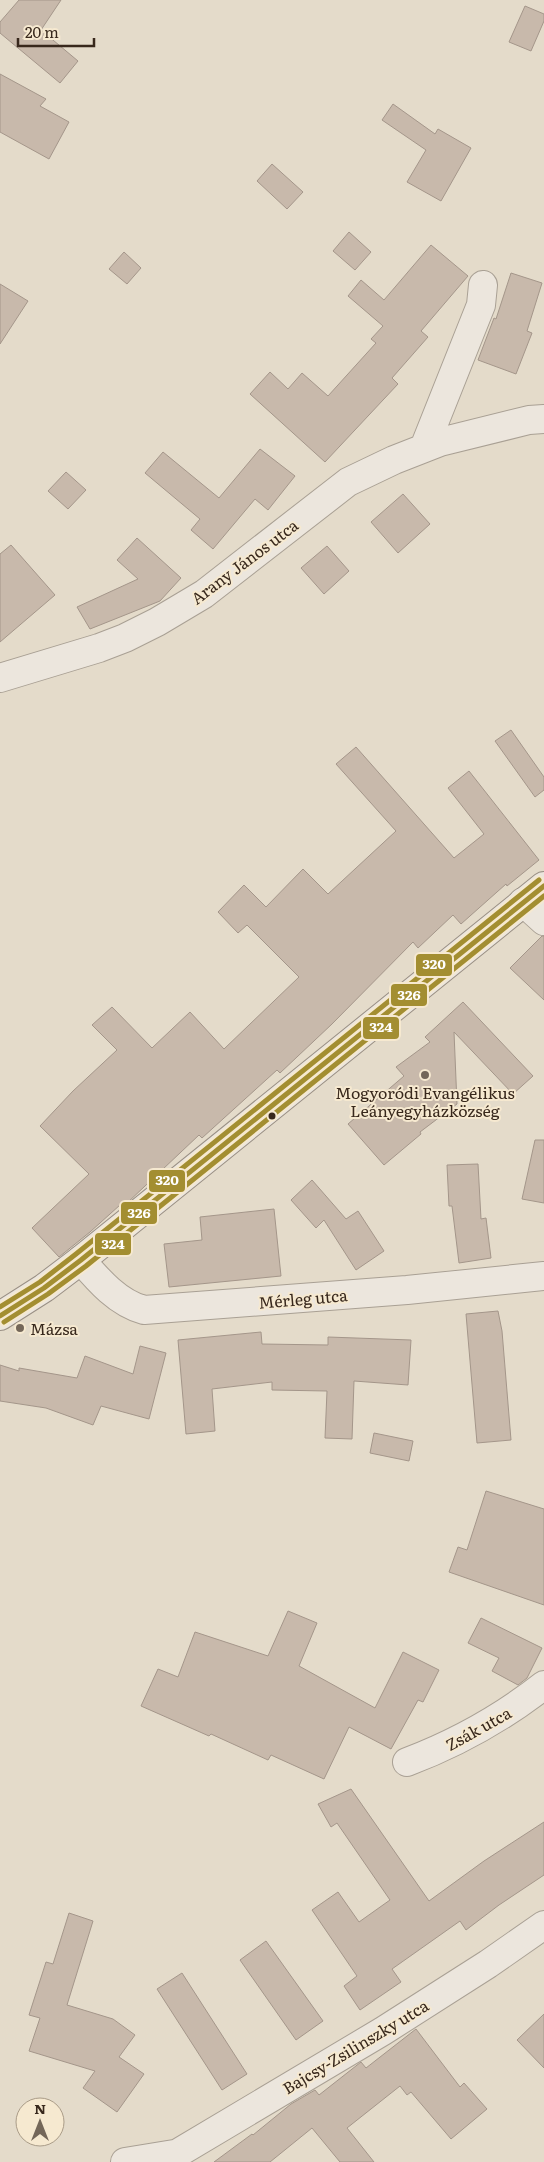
<svg xmlns="http://www.w3.org/2000/svg" width="544" height="2162" font-family="Literata,serif">
  <style>
    .building { fill: #c8b9ab; stroke: #a4968a }
    .lines { fill: none; stroke-linecap: round; stroke-linejoin: round }
    .street-casing { stroke: #a9a094; stroke-width: 30 }
    .secondary-casing { stroke: #998f84; stroke-width: 30 }
    .street { stroke: #ece6dd; stroke-width: 28 }
    .secondary { stroke: #ece6dd; stroke-width: 28 }
    .bus-1-casing { stroke: #f6e9d0; stroke-width: 9 }
    .bus-2-casing { stroke: #f6e9d0; stroke-width: 9 }
    .bus-3-casing { stroke: #f6e9d0; stroke-width: 9 }
    .bus-1 { stroke: #a38e31; stroke-width: 5 }
    .bus-2 { stroke: #a38e31; stroke-width: 5 }
    .bus-3 { stroke: #a38e31; stroke-width: 5 }
    .poi-dot { fill: #746759; stroke: #f6e9d0; stroke-width: 2 }
    .bus-dot { fill: #38281c; stroke: #f6e9d0; stroke-width: 2 }
    .labels { text-anchor: middle; dominant-baseline: central; stroke-width: 4; stroke-linejoin: round; paint-order: stroke }
    .street-label { font-size: 16px; fill: #38281c; stroke: #f6e9d0 }
    .poi-label { font-size: 16px; fill: #38281c; stroke: #f6e9d0 }
    .line-badge { stroke: #f6e9d0; stroke-width: 2 }
    .badge-label { font-size: 14px; text-anchor: middle; font-weight: bold; fill: #fff }
  </style>
  <rect width="100%" height="100%" fill="#e4dbca"/>
  <path class="building" d="M19,0H61L41,30L78,61L60,83L0,33V22Z
    M525,6L544,14V21L531,51L509,42Z
    M0,74L46,99L40,106L69,122L49,159L0,132Z
    M393,104L435,134L438,129L471,148L441,201L407,182L426,150L382,120Z
    M272,164L303,192L287,209L257,181Z
    M349,232L371,252L355,270L333,251Z
    M431,245L468,276L421,331L428,337L392,378L398,384L325,462L250,394L270,372L288,389L302,373L328,396L376,343L371,339L383,326L348,296L361,280L384,300Z
    M124,252L141,268L127,284L109,269Z
    M511,273L542,283L527,331L532,333L516,374L478,360L494,318L496,319Z
    M0,284L28,301L0,344Z
    M260,449L295,476L268,510L255,499L213,549L191,530L200,519L145,473L163,452L219,498Z
    M66,472L86,490L68,509L48,491Z
    M403,494L430,524L398,553L371,522Z
    M137,538L181,578L160,601L90,629L77,607L138,579L117,560Z
    M11,545L55,595L0,642V554Z
    M327,546L349,571L324,594L301,568Z
    M511,730L544,777V790L535,797L495,741Z
    M356,747L454,858L484,834L448,788L469,771L539,860L507,886L506,884L461,924L453,915L418,948L413,942L332,1024L280,1073L277,1070L202,1138L199,1135L126,1204L122,1207L120,1205L90,1232L59,1257L32,1228L89,1174L40,1126L73,1091L117,1050L92,1025L112,1007L152,1048L190,1012L224,1049L299,977L247,925L238,933L218,912L244,885L266,907L303,869L328,894L396,831L336,764Z
    M542,936H544V1000L510,968Z
    M463,1002L533,1076L513,1094L454,1032L457,1104L420,1132L421,1134L384,1165L348,1124L404,1076L396,1067L430,1042L425,1037Z
    M535,1140H544V1203L522,1199Z
    M478,1164L481,1219L486,1218L491,1258L459,1263L452,1206H449L447,1165Z
    M312,1180L346,1219L358,1211L384,1251L356,1270L324,1220L316,1228L291,1200Z
    M274,1209L281,1276L169,1287L164,1244L202,1240L200,1217Z
    M498,1311L502,1331L511,1440L477,1443L466,1314Z
    M261,1332L262,1344L328,1345V1337L411,1340L408,1385L354,1381L352,1439L325,1438L327,1391L272,1390V1382L212,1389L215,1431L186,1434L178,1340Z
    M140,1346L166,1353L149,1419L101,1406L93,1425L46,1408L0,1401V1365L19,1371V1368L77,1378L85,1356L133,1374Z
    M374,1433L413,1441L409,1461L370,1453Z
    M486,1491L544,1509V1605L449,1572L458,1547L467,1550Z
    M288,1611L317,1623L299,1666L375,1708L403,1652L439,1670L423,1702L418,1700L391,1749L349,1727L324,1779L271,1755L268,1760L211,1734L209,1736L141,1706L158,1669L178,1677L195,1632L268,1656Z
    M481,1618L542,1648L527,1678L518,1685L492,1671L499,1658L468,1643Z
    M351,1789L429,1901L484,1861L544,1822V1875L499,1905L466,1930L460,1921L392,1969L401,1982L360,2010L344,1986L357,1976L312,1910L338,1892L359,1922L390,1900L337,1823L331,1827L318,1804Z
    M69,1913L93,1921L67,2005L113,2019L135,2035L119,2057L144,2074L117,2112L83,2088L95,2071L29,2051L40,2018L29,2015L46,1962L53,1964Z
    M266,1941L323,2021L296,2040L240,1960Z
    M182,1973L247,2074L222,2090L157,1989Z
    M544,2014V2068L517,2040Z
    M416,2029L460,2087L464,2083L487,2109L451,2139L411,2092L407,2095L400,2086L347,2128L374,2162H340L312,2128L270,2162H214L252,2134L253,2135L291,2104L315,2090L319,2095L361,2062L366,2068Z"/>
  <g class="lines">
    <defs>
      <path id="street" d="M424,448L481,305L483,285
        M0,678L99,648L125,638L157,622L204,594L348,482L394,460L440,442L529,420L544,419
        M523,902L544,921
        M81,1260C99,1281 118,1303 144,1310L407,1290L544,1276
        M407,1762C457,1743 502,1718 544,1685
        M125,2162L174,2154
        M163,2162L383,2031L488,1964L544,1925"/>
      <path id="secondary" d="M0,1316L44,1288L81,1260L544,886"/>
    </defs>
    <use href="#street" class="street-casing"/>
    <use href="#secondary" class="secondary-casing"/>
    <use href="#street" class="street"/>
    <use href="#secondary" class="secondary"/>
    <defs>
      <path id="bus-1" d="M0,1316L44,1288L81,1260L544,886"/>
      <path id="bus-2" d="M4,1322L48,1294L86,1266L544,896"/>
      <path id="bus-3" d="M0,1307L40,1282L76,1254L539,880"/>
    </defs>
    <use href="#bus-1" class="bus-1-casing"/>
    <use href="#bus-2" class="bus-2-casing"/>
    <use href="#bus-3" class="bus-3-casing"/>
    <use href="#bus-1" class="bus-1"/>
    <use href="#bus-2" class="bus-2"/>
    <use href="#bus-3" class="bus-3"/>
  </g>
  <g class="poi-dot">
    <circle cx="425" cy="1075" r="5"/>
    <circle cx="20" cy="1328" r="5"/>
  </g>
  <circle class="bus-dot" cx="272" cy="1116" r="4.5"/>
  <g class="labels">
    <g class="street-label">
      <text transform="translate(244 561) rotate(-37)">Arany János utca</text>
      <text transform="translate(303 1298) rotate(-5)">Mérleg utca</text>
      <text transform="translate(478 1728) rotate(-29)">Zsák utca</text>
      <text transform="translate(355 2046) rotate(-31)">Bajcsy-Zsilinszky utca</text>
    </g>
    <g class="poi-label">
      <text x="425" y="1092">Mogyoródi Evangélikus<tspan x="425" dy="18">Leányegyházközség</tspan></text>
      <text x="30" y="1328" text-anchor="start">Mázsa</text>
    </g>
  </g>
  <g class="line-badge">
    <rect x="415" y="953" width="38" height="24" rx="5" fill="#a38e31"/>
    <rect x="390" y="983" width="38" height="24" rx="5" fill="#a38e31"/>
    <rect x="362" y="1016" width="38" height="24" rx="5" fill="#a38e31"/>
    <rect x="148" y="1169" width="38" height="24" rx="5" fill="#a38e31"/>
    <rect x="120" y="1201" width="38" height="24" rx="5" fill="#a38e31"/>
    <rect x="94" y="1232" width="38" height="24" rx="5" fill="#a38e31"/>
  </g>
  <g class="badge-label">
    <text x="434" y="969">320</text>
    <text x="409" y="1000">326</text>
    <text x="381" y="1032">324</text>
    <text x="167" y="1185">320</text>
    <text x="139" y="1218">326</text>
    <text x="113" y="1249">324</text>
  </g>
  <g transform="translate(40 2122)"><circle r="24" fill="#f6e9d0" stroke="#aa9c88"/>
  <path d="M0-4L9 19L0 12L-9 19Z" fill="#746759"/>
  <text y="-8" font-size="14" font-weight="bold" text-anchor="middle" fill="#38281c">N</text>
  </g>
  <path d="M18 38v8h76v-8" fill="none" stroke="#38281c" stroke-width="2.5"/>
  <text x="25" y="38" font-size="15" fill="#38281c" stroke="#f6e9d0" stroke-width="4" paint-order="stroke">20 m</text>
</svg>
